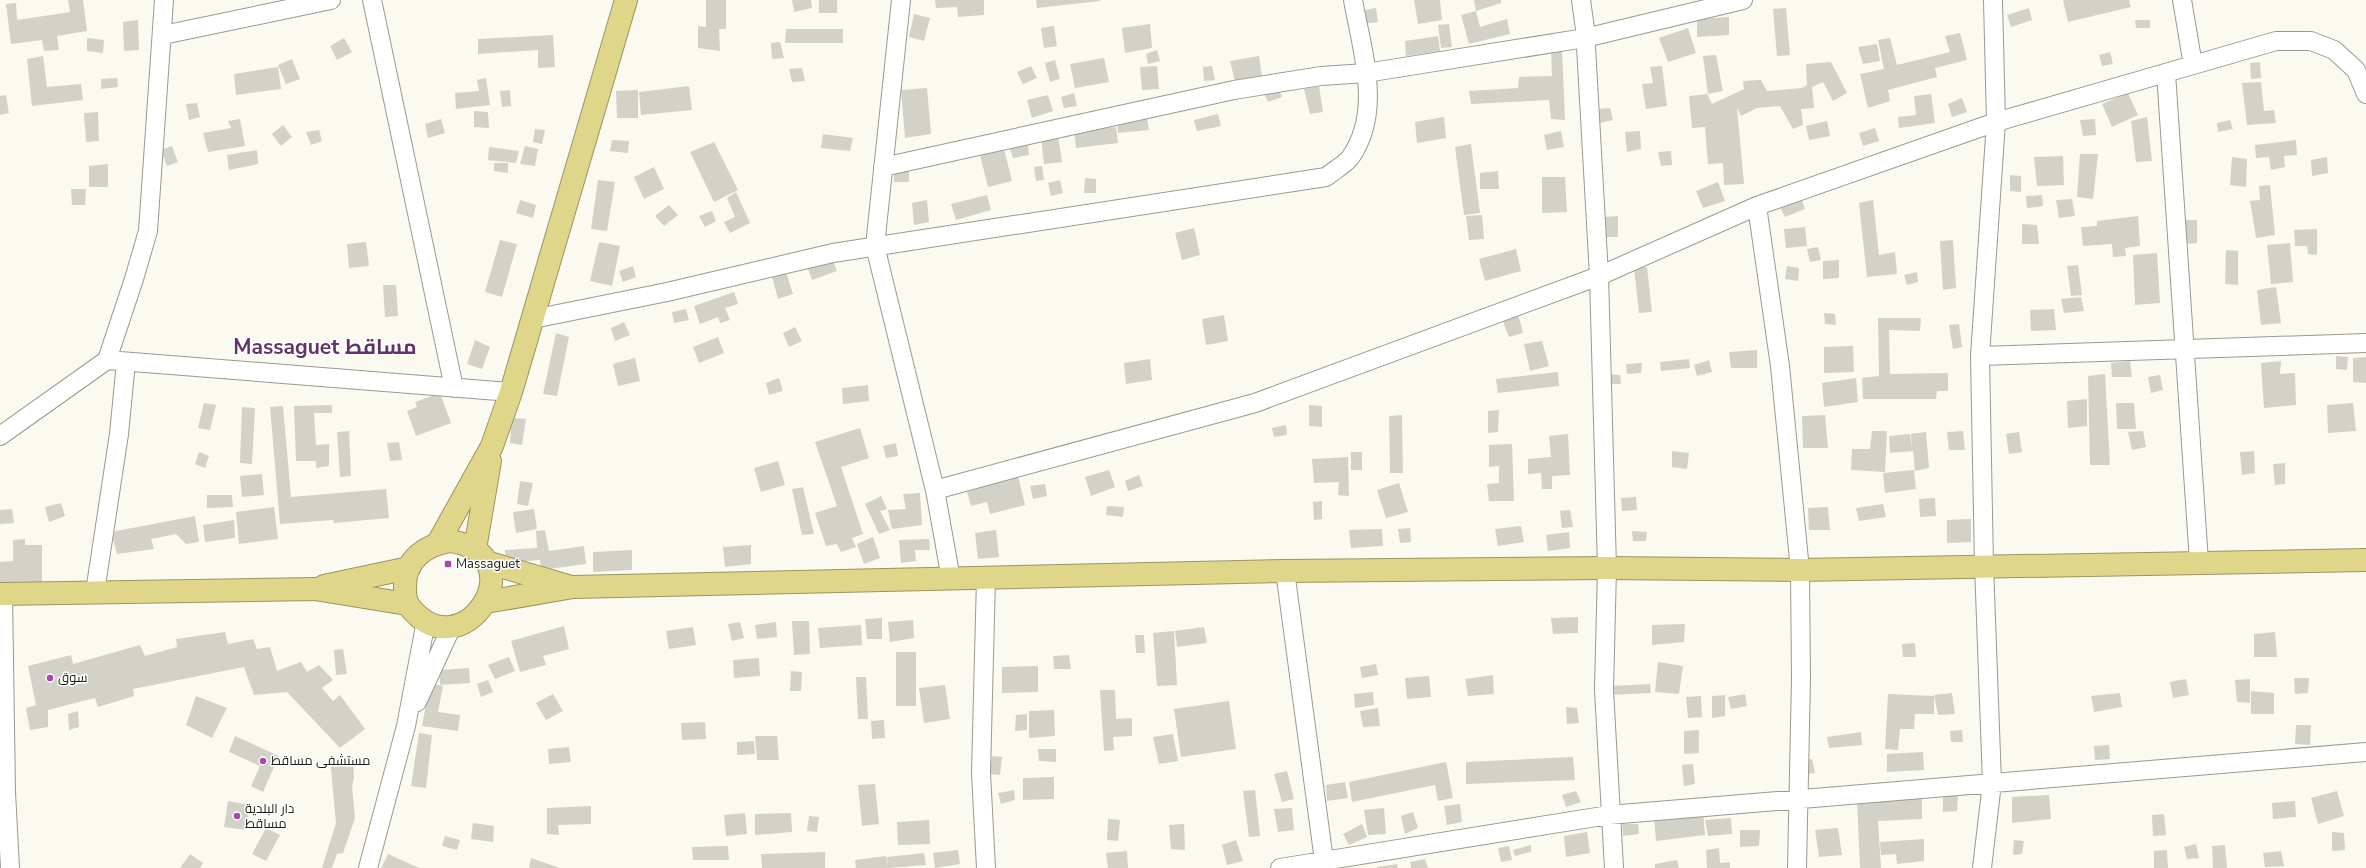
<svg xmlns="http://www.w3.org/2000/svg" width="2366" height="868" font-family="'Nunito Sans',Cairo,sans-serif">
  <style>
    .building { fill: #d3d2c9 }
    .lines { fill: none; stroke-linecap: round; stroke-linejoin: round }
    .minor-casing { stroke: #9a9991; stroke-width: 20 }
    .highway-casing { stroke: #9b9562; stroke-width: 24 }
    .minor { stroke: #fff; stroke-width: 18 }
    .highway { stroke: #e0d68a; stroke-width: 22 }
    .poi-dot { fill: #a849b2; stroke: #fff; stroke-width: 1.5 }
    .labels { text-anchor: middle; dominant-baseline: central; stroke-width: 3; stroke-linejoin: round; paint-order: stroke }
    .poi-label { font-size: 13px; fill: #1b1b17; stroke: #fff; text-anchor: start }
    .town-label { font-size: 21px; font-weight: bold; fill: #623366; stroke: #fff }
  </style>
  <rect width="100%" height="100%" fill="#fbfaf0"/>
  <path class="building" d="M68,0H83L87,31L57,36L59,50L44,51L42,40L11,44L6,4L16,3L17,20L70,12Z
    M706,0H726V29H719L720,51L698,48V26L706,27Z
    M792,0H811L812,8L794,12Z
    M819,0H837V13H819Z
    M935,0H984V15L958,17L957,7L936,8Z
    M1036,0H1100V1L1037,8Z
    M1414,0H1440L1442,20L1418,24Z
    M1474,0H1501V3L1476,11Z
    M2063,0H2129L2131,7L2068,22Z
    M1376,8L1378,22L1362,24L1359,11Z
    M1786,8L1790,55L1777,56L1773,9Z
    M2029,8L2032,20L2011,27L2007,15Z
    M1476,11L1480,27L1507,19L1510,34L1469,44L1461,15Z
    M914,14L930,18L924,41L909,37Z
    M1729,17V35L1697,37V19Z
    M138,20L139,50L124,51L123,22Z
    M2135,20H2150V28H2136Z
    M1150,24L1152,48L1125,53L1122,28Z
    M1449,24L1452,47L1441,48L1438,25Z
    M1054,26L1057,46L1044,48L1041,28Z
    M1688,28L1696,53L1668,62L1659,38Z
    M786,29H843V43H785Z
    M1960,33L1967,60L1935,68L1937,77L1888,90L1890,101L1868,108L1860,74L1884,69L1878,40L1890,38L1897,65L1950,52L1945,36Z
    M553,35L555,67L538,68V50L478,54V39Z
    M1438,36L1440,51L1406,56L1405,41Z
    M87,38L104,40L103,53L87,51Z
    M344,38L352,52L337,60L330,46Z
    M780,42L784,58L772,59L771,43Z
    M1877,44L1880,61L1863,64L1858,47Z
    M1551,48L1562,49L1565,120L1551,119L1549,100L1471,104L1469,91L1518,88L1519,77L1552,76Z
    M1157,50L1160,61L1148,64L1146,54Z
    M2110,52L2113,64L2102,66L2099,55Z
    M1716,55L1723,91L1708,94L1703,56Z
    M43,56L47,87L81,84L83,100L32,106L27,59Z
    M1259,56L1262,76L1235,82L1230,61Z
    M1104,58L1109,82L1075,88L1070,64Z
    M292,59L300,79L286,84L278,65Z
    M1055,60L1060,79L1050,82L1045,63Z
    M1831,62L1847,93L1833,101L1823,82L1812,87L1814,108L1801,109L1803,125L1793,129L1780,106L1757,108L1741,116L1737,108L1744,184L1724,185L1723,163L1708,164L1705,127L1692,128L1689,96L1707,94L1712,104L1744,89L1743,81L1761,80L1767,91L1802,88L1807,85L1806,64Z
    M2260,62L2261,78L2251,79L2250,63Z
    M1031,66L1037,78L1023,84L1017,72Z
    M1157,66L1159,89L1142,90L1140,67Z
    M1212,66L1215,80L1204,81L1203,67Z
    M1662,66L1667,106L1646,109L1642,84L1653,83L1650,67Z
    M278,67L281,89L236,95L234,74Z
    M802,68L805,81L792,82L789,69Z
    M117,78L118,87L101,89V79Z
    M486,78L490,105L456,109L455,93L479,91L477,80Z
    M2261,82L2264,111L2274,110L2276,123L2247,125L2242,83Z
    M689,86L692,110L641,115L639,92Z
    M1319,86L1323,112L1310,114L1304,89Z
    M927,88L931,134L905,138L901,90Z
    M1278,88L1282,97L1268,102L1263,91Z
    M510,90L511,106L502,107L500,91Z
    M638,90V118H617L616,91Z
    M1074,93L1077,106L1064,108L1061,97Z
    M2128,93L2138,115L2112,127L2102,104Z
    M1931,94L1935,123L1899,128L1898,117L1916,115L1914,96Z
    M6,95L9,113L0,115V96Z
    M1048,95L1053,111L1032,118L1027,100Z
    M1962,98L1967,112L1952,117L1948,104Z
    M197,103L200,117L189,120L186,104Z
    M1610,108L1613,120L1600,123L1599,109Z
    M474,111L488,112L489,128L474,127Z
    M98,112L99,141L86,142L84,113Z
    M1218,114L1221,126L1197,131L1194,120Z
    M1147,117L1149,130L1118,133L1117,120Z
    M1444,117L1446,138L1417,143L1415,122Z
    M2147,117L2152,161L2136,162L2131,121Z
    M240,119L245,146L208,152L203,133L231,128L228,121Z
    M441,119L445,133L428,138L425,124Z
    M2095,119L2096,135L2083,136L2080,120Z
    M2230,120L2233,129L2218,132L2217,123Z
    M1827,121L1830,136L1809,140L1806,126Z
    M283,125L292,137L281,146L272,134Z
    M1116,127L1118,143L1076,148L1074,130Z
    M1875,128L1879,141L1863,146L1859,133Z
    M535,129L545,130L542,144L533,142Z
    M319,130L322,141L311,145L306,132Z
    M1561,131L1564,147L1547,150L1544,135Z
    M1640,131L1641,149L1627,152L1625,132Z
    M823,134L853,138L850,151L821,148Z
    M1058,136L1062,162L1044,164L1041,138Z
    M612,140L629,141L628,153L610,151Z
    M2296,140L2297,155L2284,156L2285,167L2271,170L2269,157L2256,158L2255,145Z
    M714,142L738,190L714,202L690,152Z
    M1471,144L1480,213L1464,215L1455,147Z
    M1028,145L1029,155L1013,158L1010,149Z
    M172,146L178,162L167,166L161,150Z
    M525,146L538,149L535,166L520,164Z
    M489,147L519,151L516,163L488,160Z
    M1004,149L1012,181L988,187L980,155Z
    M257,150L258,164L229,170L227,155Z
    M1671,151L1672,165L1661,166L1658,152Z
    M2080,154H2098L2093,199L2077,197Z
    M2063,156L2064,185L2037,186L2034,157Z
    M2232,157L2247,159L2246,187L2230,185Z
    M2327,157L2328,173L2312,176L2311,160Z
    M494,163H508V173L494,171Z
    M108,164V187H89V166Z
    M1042,166L1044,180L1036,181L1034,167Z
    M654,167L664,189L644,199L634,177Z
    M894,169L909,170V182H894Z
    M1498,171L1499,189H1480V173Z
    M2010,175L2021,176V192L2010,191Z
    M1542,177H1565L1567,212L1542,213Z
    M1085,178L1096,179V193H1084Z
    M598,180L615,182L607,231L591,229Z
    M1060,180L1063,193L1051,196L1048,183Z
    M1718,182L1725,201L1703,208L1696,191Z
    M2270,185L2275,235L2256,238L2250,201L2260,200L2259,186Z
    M71,189H86L85,205H72Z
    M736,192L750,223L730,233L724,222L735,217L727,198Z
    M987,195L991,210L956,220L951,204Z
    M2042,195L2043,206L2027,208L2026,196Z
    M1801,198L1805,209L1785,217L1780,207Z
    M2072,199L2075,216L2059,218L2056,200Z
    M520,200L536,205L533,218L516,213Z
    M927,200L929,222L914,225L912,203Z
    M1873,200L1879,255L1895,252L1897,274L1867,277L1859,203Z
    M669,205L678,215L664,226L655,216Z
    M712,211L716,221L705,227L699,216Z
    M1482,215L1484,239L1469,240L1466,216Z
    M1618,216V237H1603V217Z
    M2138,216L2140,246L2125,248L2126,256L2113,257L2112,244L2083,246L2081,227L2097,226V221Z
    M2184,220H2197V243L2184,244Z
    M2022,224L2037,225L2039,244H2022Z
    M1805,227L1807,246L1786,248L1784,229Z
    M1194,228L1200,255L1182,260L1175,233Z
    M2317,229V255L2308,254L2307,246H2295L2294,230Z
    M500,240L517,244L502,297L485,292Z
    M1953,240L1956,288L1943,290L1940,241Z
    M366,242L369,266L349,268L347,244Z
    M599,242L620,246L612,286L590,281Z
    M2290,243L2293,282L2271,284L2267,245Z
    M1818,247L1821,260L1810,262L1807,249Z
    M1516,249L1521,271L1485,281L1479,259Z
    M2226,250L2238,251V285L2225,284Z
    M2157,253L2160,303L2135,305L2133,255Z
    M831,256L837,271L812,280L807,266Z
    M1839,260V278L1823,279V261Z
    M2078,265L2082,295L2071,296L2067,266Z
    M633,266L636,277L623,282L619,271Z
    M1787,266L1799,268L1798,281L1785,279Z
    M1647,267L1652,312L1639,313L1634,268Z
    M786,272L793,294L778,299L772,277Z
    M1917,272L1918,282L1907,285L1904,275Z
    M383,285H396L398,316L385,317Z
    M2276,287L2281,323L2261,325L2257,290Z
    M734,292L738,304L725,308L730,320L720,323L718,317L700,324L694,306Z
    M2081,297L2084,311L2064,313L2061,299Z
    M686,309L689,320L674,323L672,312Z
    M2054,309L2056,330L2031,331L2030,310Z
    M1824,313L1835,314L1836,325L1825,324Z
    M1518,314L1523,333L1509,337L1502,319Z
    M1224,315L1228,341L1206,345L1202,319Z
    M1878,318H1921L1920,331L1889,330L1890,374L1948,373V391H1937L1936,399H1863L1862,378L1879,376Z
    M624,322L630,335L615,341L611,328Z
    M1959,324L1962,347L1953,349L1949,325Z
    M795,327L802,341L789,347L783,333Z
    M556,333L569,337L557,396L543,394Z
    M718,337L724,353L699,363L693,347Z
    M475,340L490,347L482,369L467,364Z
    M1542,341L1549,366L1530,371L1524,344Z
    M1853,346L1854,372L1824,373V347Z
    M1757,350V368H1731L1729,352Z
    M2336,356L2348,357L2347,370L2336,369Z
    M2366,357V383L2353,382V358Z
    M635,358L640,381L618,386L613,364Z
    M1150,359L1152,380L1126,384L1124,363Z
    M1689,359L1690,368L1661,371L1660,362Z
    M1709,360L1712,372L1697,376L1694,365Z
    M2130,361L2132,377H2112L2111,363Z
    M2281,361L2280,374L2295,373L2296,405L2264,408L2261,363Z
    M1642,363L1641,373L1627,374L1626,364Z
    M1558,372L1559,386L1498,393L1496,379Z
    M1605,374L1620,375L1621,384H1605Z
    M2105,374L2110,465H2090L2088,376Z
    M2160,375L2163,390L2151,393L2148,377Z
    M779,378L783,391L769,395L766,383Z
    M1856,378L1858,402L1824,407L1822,383Z
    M868,385L869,401L843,404L842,388Z
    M440,393L451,423L416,436L407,411L417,407L415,402Z
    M2087,399V426L2068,428L2067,401Z
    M204,403L216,405L210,430L198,428Z
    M2116,403H2134L2136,429H2117Z
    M2353,403L2356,431L2328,433L2327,405Z
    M332,405V413H314L316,445L329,444V466L316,468V461H296L294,406Z
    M1309,405L1322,406V427L1309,426Z
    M283,406L291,497L386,489L389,518L334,523L333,520L280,524L270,407Z
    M242,407L255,408L252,464L240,463Z
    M1499,410L1498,432L1488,433V411Z
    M1402,415L1403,473H1390L1389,416Z
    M1825,415L1828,448H1803L1802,416Z
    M512,418L526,419L522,445L510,443Z
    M1286,425L1287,435L1274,437L1272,428Z
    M860,428L869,458L841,467L863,534L852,538L856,547L841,552L837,544L826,546L815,513L837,506L815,442Z
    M349,431L351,476L340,477L337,432Z
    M1872,431H1887L1885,472L1851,470L1852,449H1870Z
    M1963,431L1965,450H1949L1947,432Z
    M2143,431L2146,447L2132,450L2128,432Z
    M1926,432L1929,468L1915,471L1913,451L1890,453L1889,436L1910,434L1912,449L1911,434Z
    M2019,432L2022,452L2009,454L2006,434Z
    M1568,434L1570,475L1552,476V489H1542L1541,473L1528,474V459L1551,457L1549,436Z
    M399,442L402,460L390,461L387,443Z
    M896,443L898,456L886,458L883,446Z
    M1512,444L1514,501H1489L1487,484L1499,483V466L1489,467V445Z
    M1672,451L1689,453L1687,469L1672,467Z
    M2254,451L2255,473L2242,475L2240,452Z
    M199,452L209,456L205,468L195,464Z
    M1351,452H1362V470H1351Z
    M1348,457L1349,496L1338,495L1339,482L1314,483L1312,459Z
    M778,461L785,485L761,492L754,468Z
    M2285,463V484L2275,485L2273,464Z
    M1109,470L1115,487L1091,496L1085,477Z
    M1914,470L1916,489L1885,493L1883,473Z
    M262,474L264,495L242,497L240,476Z
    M1139,475L1143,486L1128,491L1125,481Z
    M1018,476L1025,505L990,514L987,502L971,506L967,492Z
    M520,481L533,483L528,506L517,504Z
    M1399,483L1408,512L1386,518L1377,490Z
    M1045,484L1047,496L1033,499L1030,486Z
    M803,487L814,534L802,535L792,489Z
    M920,493L922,525L892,529L888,510L906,509L903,494Z
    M207,495H232L233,507L207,508Z
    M881,496L887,509L880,511L890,530L879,534L865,504Z
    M1636,497L1637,510L1622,511L1621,498Z
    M1935,498L1936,516L1920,517L1919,499Z
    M1322,501V519L1314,520L1313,502Z
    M61,503L65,516L49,522L45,507Z
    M1883,504L1886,517L1859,521L1856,508Z
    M1107,506L1124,507L1123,517L1106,515Z
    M274,507L278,539L239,544L236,512Z
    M1828,507L1830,530H1809L1808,508Z
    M12,509L14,523L0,524V510Z
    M534,509L537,529L516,533L513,512Z
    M1570,510L1573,527L1562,528L1560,511Z
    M195,516L199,542L186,544L176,534L151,539L154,549L117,554L111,532Z
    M1971,519V542L1947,543V520Z
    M234,520L235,538L205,542L203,525Z
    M1521,526L1524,542L1498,546L1495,529Z
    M1410,528L1411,542L1400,543L1398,529Z
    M1382,529L1383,546L1351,548L1349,530Z
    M545,530L549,551L584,546L586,564L541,570L540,560L506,563L505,550L537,548L536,531Z
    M996,530L999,557L978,559L975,533Z
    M1632,531L1647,532L1646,541H1633Z
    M1569,532L1570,548L1548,551L1546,535Z
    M873,537L880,558L864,564L857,544Z
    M25,539V545H42V582L0,584V562L13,561V540Z
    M929,539L930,550H915L916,561L901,563L899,540Z
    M751,545V564L725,567L723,547Z
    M632,550V570L593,572V552Z
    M1578,617V633L1553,634L1551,618Z
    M882,618V639H867L865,619Z
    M913,620L914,638L890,642L888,622Z
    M792,621H809L810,654L794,655Z
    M740,622L744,638L732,641L728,624Z
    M776,622L777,637L757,639L755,625Z
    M1685,624L1684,642L1652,645V625Z
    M861,625L862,645L820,648L818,628Z
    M564,626L569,649L543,656L546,665L520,672L511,641Z
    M693,627L696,645L669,649L666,631Z
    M1204,627L1207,643L1177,647L1175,631Z
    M1174,631L1177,685L1157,686L1153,633Z
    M225,632L228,644L253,639L257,649L270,647L277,671L301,662L307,672L319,665L333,680L322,688L333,701L340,695L365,729L340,748L287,692L254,695L244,667L133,689L134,696L98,707L95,698L48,710V727L30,730L26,708L36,705L28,666L71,655L73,664L140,645L145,656L177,647L176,639Z
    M2275,632L2277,657H2254V634Z
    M1135,635H1144L1145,653H1136Z
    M1915,643L1916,657H1903L1902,644Z
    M343,649L347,674L336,675L334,650Z
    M896,652H916V706H896Z
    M1069,655L1071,669H1054L1053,656Z
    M509,657L515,671L495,679L488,665Z
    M759,658L760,676L734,678L733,660Z
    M1658,662L1683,666L1679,694L1655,692Z
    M1376,664L1378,675L1362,678L1360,667Z
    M1038,666V692L1002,693V667Z
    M469,668L470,683L440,685L439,670Z
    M791,671L802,672L801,691H790Z
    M1493,675L1494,694L1468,696L1465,679Z
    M1429,676L1431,697L1407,699L1405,678Z
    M856,677H866L868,719H858Z
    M2294,678H2309L2308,693L2295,694Z
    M2186,679L2189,695L2173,698L2170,682Z
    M2250,679V703L2237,702L2235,680Z
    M488,680L493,692L481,697L477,684Z
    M430,683L443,686L438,712L460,715L458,731L422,726Z
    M1650,684L1651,693L1611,695L1610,686Z
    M945,685L950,719L924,723L919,688Z
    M1100,690H1115L1116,719L1132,718V736L1113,737L1114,750L1104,751Z
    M2251,691L2274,693V714H2251Z
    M1373,692L1374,705L1355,708L1354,694Z
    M1952,693L1955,714L1938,715L1934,695Z
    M2120,693L2122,707L2094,712L2091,696Z
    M553,694L563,711L546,720L536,703Z
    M1745,694L1747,706L1731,709L1728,697Z
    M1888,694L1934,696V714H1915L1914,729H1900L1898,750L1885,749Z
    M1725,695V716L1712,718V696Z
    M196,696L227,708L212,738L186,725Z
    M1701,696L1702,717L1688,718L1686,697Z
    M1229,701L1236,749L1181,757L1174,709Z
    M1566,707L1577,708L1579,723L1567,724Z
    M1378,708L1380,726L1363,727L1360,711Z
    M1054,710L1055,736L1029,738V711Z
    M78,711L79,727L69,730L68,714Z
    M1027,714V730L1015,731L1016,715Z
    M884,720L885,738L872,739L871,721Z
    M705,722L706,739L682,740L681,723Z
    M2296,725H2311L2310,745L2295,744Z
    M1699,730V753L1684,754V731Z
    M1962,730L1963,742H1951L1950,731Z
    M1861,732L1862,745L1829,748L1827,737Z
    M419,733L432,735L426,788L411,786Z
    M1173,734L1178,761L1159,764L1153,737Z
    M235,736L279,756L263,792L251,786L260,766L229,752Z
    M755,736H777L779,760H757Z
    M754,741L755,754L737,755V742Z
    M2109,745L2110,759L2095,760L2094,746Z
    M569,747L571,762L549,764L548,749Z
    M1038,749H1056V762L1039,761Z
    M1923,752L1924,770L1887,772V754Z
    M992,756L1002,757L1000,775L990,774Z
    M353,757L354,778L352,786L355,818L343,853L337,854L332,868H322L336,823L330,759Z
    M1573,757L1575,780L1466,784V762Z
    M1812,759L1815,773L1804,774L1801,760Z
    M1446,762L1453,798L1438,801L1435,785L1352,802L1349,782Z
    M1693,764L1695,784L1684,786L1682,765Z
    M1287,771L1294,799L1282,802L1274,774Z
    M1054,777V799L1023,800V778Z
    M1345,782L1348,798L1327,801L1326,785Z
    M875,784L879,824L862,826L858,785Z
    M1014,790L1015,800L1001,804L998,793Z
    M1255,790L1260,836L1249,837L1243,791Z
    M1576,791L1581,802L1566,807L1562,795Z
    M2337,791L2344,816L2318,824L2311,798Z
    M1922,795V819L1878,821L1881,868H1860L1857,799Z
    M1943,795H1958L1957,811L1943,812Z
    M2049,795L2051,819L2012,823V797Z
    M228,801L250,805L246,830L224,827Z
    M2295,801L2296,817L2273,819L2272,803Z
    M1460,804L1462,822L1447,825L1444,806Z
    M591,806V824L558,825L559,835L547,834V808Z
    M1292,808L1294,830L1278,832L1274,809Z
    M1384,808L1386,834L1368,835L1364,810Z
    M1413,812L1418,828L1405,834L1401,816Z
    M1703,812L1705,835L1656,841L1654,818Z
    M745,813L747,834L726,836L724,815Z
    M791,813L792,832L755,835V814Z
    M2164,814L2166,835L2153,836L2152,815Z
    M809,816L819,817L817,832L807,831Z
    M1731,818L1732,834L1708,836L1705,820Z
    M1108,819L1120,820L1118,841L1107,840Z
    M929,820L930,844L898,845L897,822Z
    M473,823L494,826L493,842L471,839Z
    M1184,824L1185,850L1171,849L1169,825Z
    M1362,824L1367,837L1349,845L1343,834Z
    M1622,824H1638L1639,834L1623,836Z
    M266,828L280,835L266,861L252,854Z
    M1838,828L1842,855L1819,857L1815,830Z
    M1740,830H1760L1759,846L1740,847Z
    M1587,832L1590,853L1566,857L1564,836Z
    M2332,832L2344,833L2345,850L2332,851Z
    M445,836L460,840L457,850L442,846Z
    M1924,839V861L1897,864L1896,854L1881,855L1880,842Z
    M1236,840L1243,861L1227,865L1222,845Z
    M2014,840L2024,841L2022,854L2013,855Z
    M2196,844L2199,858L2187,859L2184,847Z
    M1531,845V852L1515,856L1513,850Z
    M2225,845L2227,868H2213L2212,846Z
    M728,846L729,860H693L692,847Z
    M1509,846L1512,860L1501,862L1498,848Z
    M1719,848L1720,863L1730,862V868H1707L1706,850Z
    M958,850L960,864L935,868L933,853Z
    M2167,850L2168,868H2154V851Z
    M1127,851L1128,868H1108L1106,853Z
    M2281,851L2284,866L2265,867L2263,853Z
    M825,852V868H762L761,854Z
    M924,853L926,865L888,868L887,857Z
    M190,854L203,863L200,868H180Z
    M388,854L419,868H381Z
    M886,856L888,868H856L855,860Z
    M531,858L560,868H529Z
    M1425,859L1428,868H1411L1410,862Z
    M1677,860L1679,868H1655V864Z
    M1397,864L1398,868H1377V867Z"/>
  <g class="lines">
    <defs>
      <path id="minor" d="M372,0L454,388
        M901,0L875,246L935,490L951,579
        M1581,0L1585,29L1599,276L1607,568L1604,690L1614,868
        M2182,0L2193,65
        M163,35L331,0
        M2166,73L2199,562
        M883,167L1234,90L1321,76L1366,73L1585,38L1743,0
        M1757,206L1780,366L1800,570L1801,679L1797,868
        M533,319L667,292L833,253L1326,177C1333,171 1344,165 1350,158C1383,112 1362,51 1353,0
        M1980,356L2366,343
        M107,360L511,392
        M0,436L107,360L134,279L148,231L164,0
        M935,490L1255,403L1599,276L1757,206L1996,122L2276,41H2311L2334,50L2356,70L2366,94
        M1285,571L1325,868
        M986,578L981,773L986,868
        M95,592L119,434L126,362
        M3,594L6,792L10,868
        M417,702L452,626
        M368,868L406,726L426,621
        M1280,868L1609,815L2366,752
        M1982,868L1992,783L1984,565L1980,356L1996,122L1993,0"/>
      <path id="highway" d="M450,541C540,555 462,675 409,606C405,601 405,592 405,586C405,559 426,545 450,541Z
        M438,543L492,446L511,392L626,0
        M475,549L490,461
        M486,562L568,586
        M324,586L409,568
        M0,594L315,589L407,604
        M486,602L573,587L1285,571L1607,568L1800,570L2366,560"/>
    </defs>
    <use href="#minor" class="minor-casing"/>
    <use href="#highway" class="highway-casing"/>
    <use href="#minor" class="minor"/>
    <use href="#highway" class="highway"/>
  </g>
  <g class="poi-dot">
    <rect x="444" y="560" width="8" height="8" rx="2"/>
    <circle cx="50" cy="678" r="4"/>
    <circle cx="263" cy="761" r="4"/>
    <circle cx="237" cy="816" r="4"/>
  </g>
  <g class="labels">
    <g class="poi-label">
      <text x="456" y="564">Massaguet</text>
      <text x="58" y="678">سوق</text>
      <text x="271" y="761">مستشفى مساقط</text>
      <text x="245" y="809">دار البلدية<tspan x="245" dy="15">مساقط</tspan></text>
    </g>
    <g class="town-label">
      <text x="325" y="347">Massaguet مساقط</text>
    </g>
  </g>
</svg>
